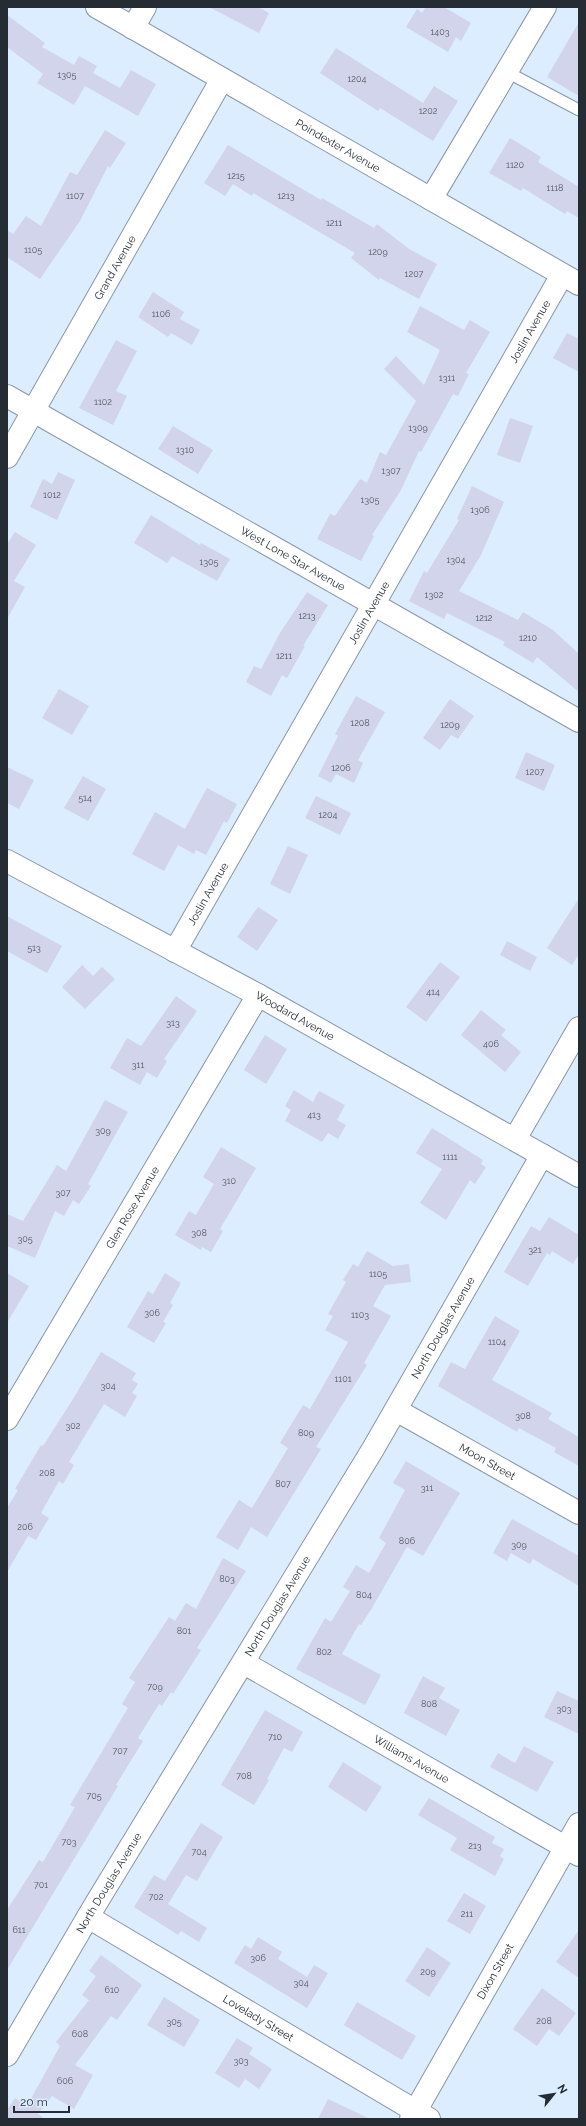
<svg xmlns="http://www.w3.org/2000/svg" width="586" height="2126" font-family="Raleway,sans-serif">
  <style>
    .building { fill: #d1d4ea }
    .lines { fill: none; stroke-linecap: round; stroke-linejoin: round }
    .service-casing { stroke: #8897a8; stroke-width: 13 }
    .minor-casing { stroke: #8897a8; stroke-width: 24 }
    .tertiary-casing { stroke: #8897a8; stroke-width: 24 }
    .service { stroke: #fff; stroke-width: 11 }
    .minor { stroke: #fff; stroke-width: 22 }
    .tertiary { stroke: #fff; stroke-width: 22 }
    .labels { text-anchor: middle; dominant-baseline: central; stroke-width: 4; stroke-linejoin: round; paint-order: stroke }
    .number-label { font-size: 9px; fill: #515661 }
    .street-label { font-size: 11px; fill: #262c33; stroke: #dcedff }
  </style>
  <rect width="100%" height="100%" fill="#dcedff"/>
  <path class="building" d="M209,7H258L269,13L259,33Z
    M426,7H444L471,23L461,41L456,37L448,52L406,27L417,9L422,13Z
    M7,15L45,43L42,47L74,65L79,56L97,66L93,73L120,88L131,70L156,84L138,116L85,86L74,105L37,83L43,74L7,47Z
    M579,22V96L547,77Z
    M336,48L423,103L434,86L458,101L433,141L380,108L378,111L320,73Z
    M105,130L126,143L110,168L108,166L80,221L40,279L7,257V230L13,234L26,216L41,226L70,172L77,175Z
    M510,138L541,157L538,162L579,187V218L567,211L565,214L523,188L521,191L489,173Z
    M228,145L321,200L322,198L374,228L377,224L409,249L437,264L419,299L380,278L379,280L351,258L355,253L253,193L252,196L233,184L225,196L204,183Z
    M153,292L184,312L180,319L200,330L192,345L171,333L168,337L138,317Z
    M420,306L464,330L470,320L490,332L466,373L469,374L458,396L453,394L421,452L419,451L401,490L372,535L374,536L361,561L317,539L330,514L335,516L360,479L367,483L380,452L386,455L416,401L384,369L396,356L424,385L440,350L407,332Z
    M567,333L579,339V372L553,358Z
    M116,340L137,351L116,391L127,396L113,425L79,408Z
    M510,418L533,426L520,463L497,455Z
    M173,426L213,450L198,474L158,449Z
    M58,472L75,480L57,520L30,507L43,479L52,484Z
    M472,486L504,502L481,555L459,591L518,620L523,612L553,630L579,654V692L537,657L533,663L503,645L505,642L447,613L444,619L409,601L424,571L427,573L459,520L457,519Z
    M151,515L200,545L201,543L230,559L217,581L172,556L167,563L134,543Z
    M15,532L36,545L14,581L25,587L7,619V544Z
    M307,592L328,605L303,646H305L287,678L282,675L271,696L246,682L254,666L261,669L280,633Z
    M59,689L89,706L72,735L42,718Z
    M356,696L385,712L358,760L363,763L354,783L336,774L331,783L318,776L338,736L335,734Z
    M450,699L474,716L458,739L451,735L440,750L423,738Z
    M526,752L555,765L544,791L515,778Z
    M7,767L34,780L19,809L7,803Z
    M83,776L106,789L88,821L64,808Z
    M207,788L237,804L227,823L224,821L206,855L196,850L194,854L178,845L164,871L132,854L155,812L185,829Z
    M316,796L351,813L340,835L305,818Z
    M288,846L308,855L290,894L270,884Z
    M579,898V954L572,965L547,948Z
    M258,907L278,920L257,951L237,937Z
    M7,916L62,946L47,973L7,951Z
    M507,941L537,957L530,971L500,955Z
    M440,962L460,977L426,1022L406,1007Z
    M82,965L93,976L102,967L115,979L85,1009L62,987Z
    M176,996L197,1011L164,1059L167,1061L157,1078L147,1072L140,1085L110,1068L127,1038L141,1046Z
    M481,1010L506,1030L501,1035L521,1052L505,1072L461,1035Z
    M265,1035L287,1049L266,1084L244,1070Z
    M294,1090L313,1102L319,1091L345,1105L337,1120L346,1125L338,1139L328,1133L322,1142L285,1121L291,1110L285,1106Z
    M105,1100L128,1112L88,1184L91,1186L79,1204L73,1200L64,1216L55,1211L35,1258L7,1246V1214L23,1221L57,1165L66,1171Z
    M432,1128L483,1160L481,1164L486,1167L475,1184L470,1180L446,1220L420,1203L442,1169L416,1153Z
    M221,1147L256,1168L220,1229L223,1231L211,1252L202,1247L201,1250L175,1235L189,1211L196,1215L214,1184L203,1177Z
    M549,1217L579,1235V1254L573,1264L552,1251L550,1255L547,1253L528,1286L504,1272L531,1226L540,1231Z
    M367,1251L393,1266L409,1264L411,1282L385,1285L373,1306L391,1316L364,1363L367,1365L316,1447L321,1449L267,1537L251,1527L238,1550L216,1537L239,1500L252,1508L288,1448L280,1443L303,1405L310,1409L348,1342L325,1330L333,1316L328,1314L346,1282L343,1280L353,1264L358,1267Z
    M7,1273L29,1286L7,1323Z
    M165,1273L181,1283L170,1303L173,1305L163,1322L166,1323L154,1343L127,1327L148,1291L153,1294Z
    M495,1316L520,1331L492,1380L552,1413L548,1419L579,1437V1466L554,1452L556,1448L519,1428L517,1432L438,1386L451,1362L465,1369Z
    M101,1352L136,1373L132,1380L138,1384L132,1393L137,1396L125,1417L104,1404L69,1462L74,1465L63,1484L59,1481L41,1513L49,1518L36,1540L28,1536L7,1572V1508L18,1490L15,1489L41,1445L43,1446L73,1399Z
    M406,1461L460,1493L423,1556L407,1547L372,1608L361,1625L359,1624L342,1654L381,1675L365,1705L296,1669L325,1618L331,1622L350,1591L343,1587L356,1565L369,1573L386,1543L379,1538L405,1490L393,1483Z
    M512,1519L579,1556V1586L533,1559L530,1564L511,1553L507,1561L493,1553Z
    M223,1558L246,1571L197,1648L201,1650L173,1694L171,1692L162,1706L159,1704L138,1738L143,1741L116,1785L118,1786L7,1970V1910L39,1860L43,1862L75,1807L70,1805L128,1708L122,1704L135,1682L129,1678L169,1617L175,1621L186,1603L196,1609Z
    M423,1676L445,1688L439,1698L460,1710L446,1736L404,1713Z
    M557,1691L579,1701V1734L544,1717Z
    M265,1710L303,1732L292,1752L284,1748L267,1779L269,1780L254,1805L221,1785Z
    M524,1746L554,1762L537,1792L490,1767L498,1753L515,1763Z
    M343,1762L382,1787L366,1812L328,1787Z
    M429,1798L495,1837L492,1843L504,1849L500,1856L504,1859L495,1876L450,1850L457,1838L418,1815Z
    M201,1823L223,1837L197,1881L186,1875L168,1904L207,1928L199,1942L181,1931L178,1935L172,1931L134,1907L154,1875L165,1881Z
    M464,1893L486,1906L470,1934L447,1921Z
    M579,1930V1978L556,1962Z
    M258,1937L282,1952L278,1959L307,1977L314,1965L328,1973L307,2008L234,1963L245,1945L251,1949Z
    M427,1947L451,1963L429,1997L405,1981Z
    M101,1955L142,1985L117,2020L111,2016L75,2065L93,2075L74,2109L52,2096L38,2114L45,2119H7V2110L15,2098L27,2106L60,2046L56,2042L89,2000L82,1995L96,1976L89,1971Z
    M542,1988L576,2013L559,2036L549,2029L537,2046L513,2029Z
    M164,1997L200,2020L184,2047L147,2025Z
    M357,2002L416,2036L402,2060L344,2025Z
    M237,2038L253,2048L249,2054L272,2069L259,2089L245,2079L239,2088L215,2073Z
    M328,2099L370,2119H318Z"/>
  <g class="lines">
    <defs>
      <path id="service" d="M507,72L579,110"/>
      <g id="minor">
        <path id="s1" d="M97,7L579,284"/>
        <path d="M133,28L145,7"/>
        <path d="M431,199L545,7"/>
        <path id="s2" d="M7,396L579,721"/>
        <path id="s3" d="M7,457L222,79"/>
        <path id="s4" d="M175,951L562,275"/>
        <path d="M515,1139L579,1028"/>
        <path id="s5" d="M396,1410L579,1513"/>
        <path id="s6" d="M7,1419L258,995"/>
        <path id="s7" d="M244,1663L579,1855"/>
        <path id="s8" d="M88,1917L429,2119"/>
        <path id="s9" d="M7,2055L95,1905L373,1449L542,1155"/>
        <path id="s10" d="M411,2119L579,1824"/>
      </g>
      <g id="tertiary">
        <path id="s11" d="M7,861L258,995L579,1176"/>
      </g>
    </defs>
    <use href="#service" class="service-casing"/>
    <use href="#minor" class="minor-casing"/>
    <use href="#tertiary" class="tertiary-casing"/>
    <use href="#service" class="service"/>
    <use href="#minor" class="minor"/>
    <use href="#tertiary" class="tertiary"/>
  </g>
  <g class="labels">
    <g class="number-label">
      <text x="440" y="32">1403</text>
      <text x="67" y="75">1305</text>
      <text x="357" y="79">1204</text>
      <text x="428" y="111">1202</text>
      <text x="515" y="165">1120</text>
      <text x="236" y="176">1215</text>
      <text x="555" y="188">1118</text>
      <text x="75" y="196">1107</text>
      <text x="286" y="196">1213</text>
      <text x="334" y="223">1211</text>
      <text x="33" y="250">1105</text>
      <text x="378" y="252">1209</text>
      <text x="414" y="274">1207</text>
      <text x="161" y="314">1106</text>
      <text x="447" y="378">1311</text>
      <text x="103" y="402">1102</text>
      <text x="418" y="428">1309</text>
      <text x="185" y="450">1310</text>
      <text x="391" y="471">1307</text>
      <text x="52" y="495">1012</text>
      <text x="370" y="500">1305</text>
      <text x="480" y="510">1306</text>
      <text x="456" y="560">1304</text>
      <text x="209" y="562">1305</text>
      <text x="434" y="595">1302</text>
      <text x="307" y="616">1213</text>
      <text x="484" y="618">1212</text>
      <text x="528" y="638">1210</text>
      <text x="284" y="656">1211</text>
      <text x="360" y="723">1208</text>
      <text x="450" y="725">1209</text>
      <text x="341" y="768">1206</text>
      <text x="535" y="772">1207</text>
      <text x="85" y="798">514</text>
      <text x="328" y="815">1204</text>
      <text x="34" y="948">513</text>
      <text x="433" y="992">414</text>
      <text x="173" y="1023">313</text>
      <text x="491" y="1044">406</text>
      <text x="138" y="1065">311</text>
      <text x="314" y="1115">413</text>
      <text x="103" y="1131">309</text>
      <text x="450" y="1157">1111</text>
      <text x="229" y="1181">310</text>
      <text x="63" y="1193">307</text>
      <text x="199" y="1233">308</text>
      <text x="25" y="1239">305</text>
      <text x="535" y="1250">321</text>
      <text x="378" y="1274">1105</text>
      <text x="152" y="1313">306</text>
      <text x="360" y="1315">1103</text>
      <text x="497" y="1342">1104</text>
      <text x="343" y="1379">1101</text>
      <text x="108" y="1386">304</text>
      <text x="523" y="1416">308</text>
      <text x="73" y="1426">302</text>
      <text x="306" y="1433">809</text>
      <text x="47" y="1473">208</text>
      <text x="283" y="1484">807</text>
      <text x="427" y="1488">311</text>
      <text x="25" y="1527">206</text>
      <text x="407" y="1541">806</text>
      <text x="519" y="1545">309</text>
      <text x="227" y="1579">803</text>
      <text x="364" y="1595">804</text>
      <text x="184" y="1631">801</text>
      <text x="324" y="1652">802</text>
      <text x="155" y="1687">709</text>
      <text x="429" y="1704">808</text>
      <text x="564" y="1709">303</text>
      <text x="275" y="1737">710</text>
      <text x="120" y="1751">707</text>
      <text x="244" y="1776">708</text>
      <text x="94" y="1796">705</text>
      <text x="69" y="1842">703</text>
      <text x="475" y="1846">213</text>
      <text x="199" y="1852">704</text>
      <text x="41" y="1885">701</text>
      <text x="156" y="1897">702</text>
      <text x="467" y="1914">211</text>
      <text x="19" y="1930">611</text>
      <text x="258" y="1958">306</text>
      <text x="428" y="1972">209</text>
      <text x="301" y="1983">304</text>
      <text x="112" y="1990">610</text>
      <text x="544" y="2021">208</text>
      <text x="174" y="2022">305</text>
      <text x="80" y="2034">608</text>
      <text x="241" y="2061">303</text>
      <text x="65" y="2081">606</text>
    </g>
    <g class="street-label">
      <text stroke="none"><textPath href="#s1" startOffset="278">Poindexter Avenue</textPath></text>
      <text stroke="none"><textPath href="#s3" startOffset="218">Grand Avenue</textPath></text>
      <text stroke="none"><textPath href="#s4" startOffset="714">Joslin Avenue</textPath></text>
      <text stroke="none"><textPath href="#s2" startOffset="329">West Lone Star Avenue</textPath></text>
      <text stroke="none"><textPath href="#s4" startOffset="390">Joslin Avenue</textPath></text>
      <text stroke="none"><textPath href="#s4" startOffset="66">Joslin Avenue</textPath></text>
      <text stroke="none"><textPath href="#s11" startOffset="327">Woodard Avenue</textPath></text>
      <text stroke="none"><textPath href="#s6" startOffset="246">Glen Rose Avenue</textPath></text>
      <text stroke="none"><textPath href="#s9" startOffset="848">North Douglas Avenue</textPath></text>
      <text stroke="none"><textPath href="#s5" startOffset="105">Moon Street</textPath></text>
      <text stroke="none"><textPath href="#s9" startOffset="524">North Douglas Avenue</textPath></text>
      <text stroke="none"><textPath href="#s7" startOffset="193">Williams Avenue</textPath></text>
      <text stroke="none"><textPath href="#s9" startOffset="200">North Douglas Avenue</textPath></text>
      <text stroke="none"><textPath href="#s10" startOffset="170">Dixon Street</textPath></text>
      <text stroke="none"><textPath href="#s8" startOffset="198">Lovelady Street</textPath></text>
    </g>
  </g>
  <rect width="586" height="2126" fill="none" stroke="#262c33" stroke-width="16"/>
  <g transform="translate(554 2094) rotate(60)" stroke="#dcedff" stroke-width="3" paint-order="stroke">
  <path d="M0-3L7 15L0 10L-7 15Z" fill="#262c33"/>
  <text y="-6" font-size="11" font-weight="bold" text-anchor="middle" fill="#262c33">N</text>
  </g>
  <path d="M14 2106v6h55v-6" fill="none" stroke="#262c33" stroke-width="2"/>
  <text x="20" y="2106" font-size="12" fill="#262c33" stroke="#dcedff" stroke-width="3" paint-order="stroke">20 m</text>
</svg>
